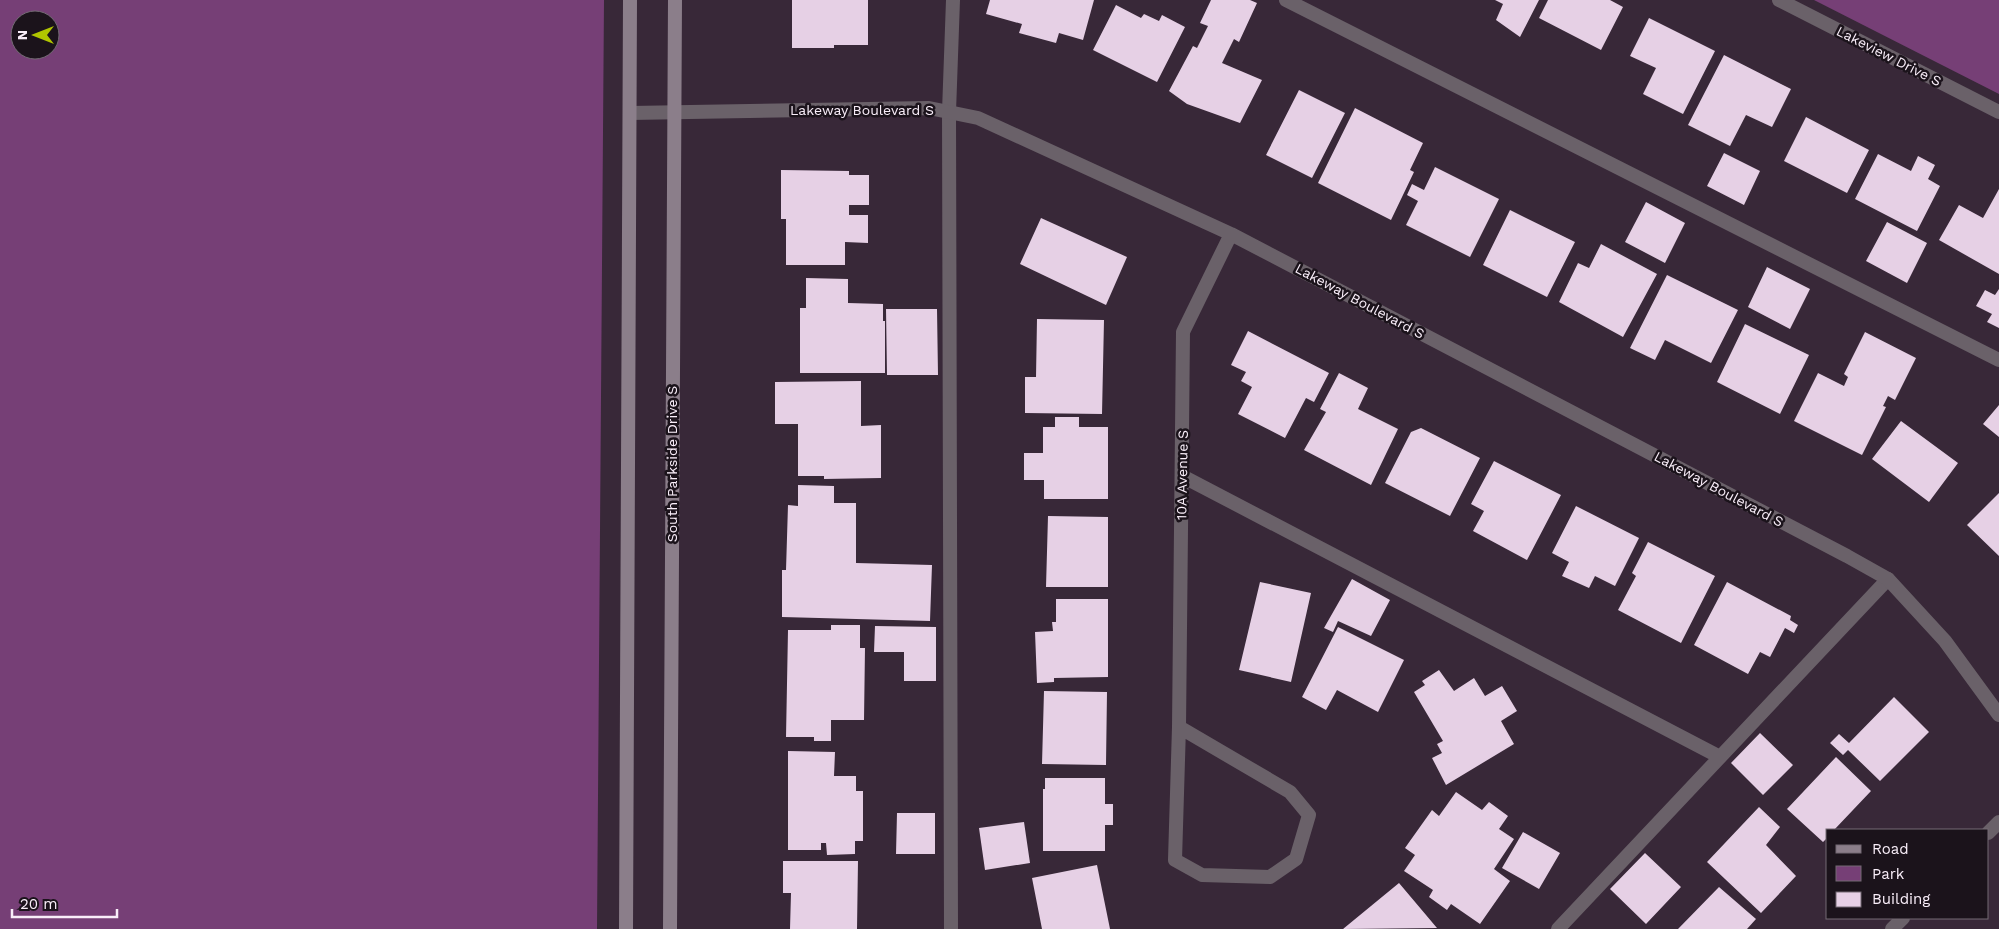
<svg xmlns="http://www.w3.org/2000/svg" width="1999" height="929" font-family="'Work Sans',sans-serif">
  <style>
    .green { fill: #763f76; fill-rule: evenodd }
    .building { fill: #e6d0e5 }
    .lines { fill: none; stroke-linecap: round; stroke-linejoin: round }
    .service { stroke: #6a6169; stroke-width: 14 }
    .minor { stroke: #6a6169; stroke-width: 14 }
    .secondary { stroke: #8b7e8a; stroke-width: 14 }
    .labels { text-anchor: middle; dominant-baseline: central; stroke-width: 5; stroke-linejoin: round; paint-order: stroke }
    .street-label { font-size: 14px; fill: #f9eef9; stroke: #1b131b }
  </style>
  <rect width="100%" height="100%" fill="#382838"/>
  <path class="green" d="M0,0H604L597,929H0ZM20,20H50V50H20Z
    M1814,0H1999V94Z"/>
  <path class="building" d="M792,0H868V45H834V48H792Z
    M990,0H1094L1083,40L1059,33L1056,43L1019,33L1022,24L986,14Z
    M1211,0H1250L1257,3L1239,42L1234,39L1222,63L1262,80L1240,123L1187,104L1169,91L1193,46L1197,48L1208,26L1200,23Z
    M1495,0H1539L1520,37L1496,20L1503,4Z
    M1548,0H1610L1623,7L1601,50L1539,18Z
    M1116,5L1141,18L1144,14L1159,21L1162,15L1185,27L1157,82L1093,50Z
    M1649,18L1715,51L1683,114L1643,94L1656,68L1630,56Z
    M1724,55L1791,89L1772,127L1746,115L1730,146L1688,125Z
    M1299,90L1345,113L1312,178L1266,155Z
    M1355,108L1423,143L1410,170L1414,172L1391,220L1318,183Z
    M1806,117L1869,150L1847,193L1784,161Z
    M1724,153L1760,171L1744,205L1707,186Z
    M1878,154L1911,171L1918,156L1935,165L1928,179L1940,186L1917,231L1855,199Z
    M1435,167L1499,199L1470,257L1406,225L1418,201L1407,195L1412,184L1424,190Z
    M781,170L849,171V175H869V205H849V215H868V243L845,242V265H786V219H781Z
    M1999,189V274L1939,240L1959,205L1983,218Z
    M1646,202L1685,223L1665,263L1625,242Z
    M1510,210L1575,242L1547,297L1483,265Z
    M1041,218L1127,257L1106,305L1020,264Z
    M1887,222L1927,243L1907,283L1866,261Z
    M1601,244L1657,274L1623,337L1559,302L1578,263L1589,268Z
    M1767,267L1810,289L1790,329L1748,307Z
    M1667,275L1738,310L1711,363L1665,340L1655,360L1630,348Z
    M806,278L848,279V303L883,304V321H885V373H800V308H806Z
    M1999,289V328L1987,322L1992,314L1976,306L1985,290L1995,295Z
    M886,309H937L938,375H887Z
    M1037,319L1104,320L1102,414L1025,413V377H1036Z
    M1745,324L1809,355L1780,414L1717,382Z
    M1248,331L1329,373L1314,402L1306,398L1285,438L1238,414L1252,387L1241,381L1246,372L1231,365Z
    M1865,332L1916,358L1895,400L1888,396L1883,406L1886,407L1862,455L1794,421L1818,373L1844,386L1848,377L1844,374Z
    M1339,373L1368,388L1358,409L1398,429L1371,485L1304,450L1326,412L1320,409Z
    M861,381V426L881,425V478L824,479V476H798V424H775V382Z
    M1999,405V437L1983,424Z
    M1055,417H1079V427H1108V499H1044V480H1024V453H1043V427H1055Z
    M1901,421L1958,463L1929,502L1872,459Z
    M1421,428L1480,458L1450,516L1385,483L1411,432Z
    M1494,461L1561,495L1527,560L1473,531L1484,511L1471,504Z
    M798,485L834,486V503H856V563L932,565L930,621L782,617V570H786L788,505L798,506Z
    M1999,493V556L1967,525Z
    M1576,506L1639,538L1615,586L1595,576L1589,588L1562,576L1569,562L1552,553Z
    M1048,516L1108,517V587H1046Z
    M1648,542L1715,576L1681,643L1618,610L1636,576L1632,573Z
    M1352,579L1390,600L1371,636L1338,621L1333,632L1324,628Z
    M1260,582L1311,593L1291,682L1239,670Z
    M1727,582L1791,616L1790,620L1798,625L1794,633L1785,628L1770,657L1760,652L1748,674L1694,645Z
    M1056,599H1108V677L1054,678V682L1037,683L1035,632L1053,631L1052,622H1056Z
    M831,625H860V648H865L864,720H831V741H814V737H786L788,630H831Z
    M875,626L936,627V681H904V652H874Z
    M1338,627L1404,660L1378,712L1337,690L1326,710L1302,697Z
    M1439,670L1454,691L1474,678L1485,696L1502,686L1517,711L1501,721L1514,744L1446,785L1432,758L1442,753L1437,744L1443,741L1414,692L1425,685L1422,681Z
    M1044,691L1107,692L1106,765L1042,764Z
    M1894,697L1929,732L1880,781L1848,750L1843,755L1830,743L1839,734L1849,743Z
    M1760,733L1793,765L1763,795L1731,763Z
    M788,751L835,752L834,776H856V791H863V841H855V854L827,855L826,843H821V850H788Z
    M1836,757L1871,791L1834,830H1828V837L1823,842L1787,809Z
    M1045,778H1105V804H1113V825H1105V851H1043V789H1045Z
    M1456,792L1482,810L1489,802L1508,816L1499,829L1514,839L1494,869L1510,881L1480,924L1451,904L1447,910L1429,897L1433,890L1404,871L1415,855L1405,848L1432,810L1439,816Z
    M1759,807L1780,827L1766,845L1796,876L1761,913L1707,862Z
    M897,813H935V854H896Z
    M1024,822L1030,863L985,870L979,828Z
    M1523,832L1560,853L1539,889L1502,868Z
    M1645,853L1681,887L1646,924L1610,889Z
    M783,861H858L857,929H790L791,893H783Z
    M1097,865L1110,929H1042L1032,878Z
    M1399,883L1437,928L1343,929Z
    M1719,887L1756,919L1747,929H1678Z"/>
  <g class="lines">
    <path class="service" d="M1286,0L1999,360
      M1182,476L1720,757
      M951,929L949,112L953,0
      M1558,929L1888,579"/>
    <path class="minor" d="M1779,0L1999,112
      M630,113L929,108L978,118L1231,234L1847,556L1888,579L1945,641L1999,715
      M1179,727L1290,792L1309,815L1296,859L1270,877L1202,875L1175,860L1179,727L1183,332L1231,234
      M1988,833L1999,822
      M1892,929L1903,918"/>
    <path class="secondary" d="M626,929L630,0
      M670,929L675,0"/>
  </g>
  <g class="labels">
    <g class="street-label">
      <text transform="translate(1889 56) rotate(27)">Lakeview Drive S</text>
      <text x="862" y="110">Lakeway Boulevard S</text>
      <text transform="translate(1360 301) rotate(28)">Lakeway Boulevard S</text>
      <text transform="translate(672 464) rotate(-90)">South Parkside Drive S</text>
      <text transform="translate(1182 475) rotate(-89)">10A Avenue S</text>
      <text transform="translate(1719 489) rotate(28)">Lakeway Boulevard S</text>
    </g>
  </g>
  <rect x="1826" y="829" width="162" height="90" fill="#1b131b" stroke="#746b74"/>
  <rect x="1836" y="845" width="25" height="8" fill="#8b7e8a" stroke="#746b74"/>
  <text x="1872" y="854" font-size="15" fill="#f9eef9">Road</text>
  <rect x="1836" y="866" width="25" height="15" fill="#763f76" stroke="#746b74"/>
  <text x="1872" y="879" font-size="15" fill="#f9eef9">Park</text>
  <rect x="1836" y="892" width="25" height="15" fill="#e6d0e5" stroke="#746b74"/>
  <text x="1872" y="904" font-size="15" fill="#f9eef9">Building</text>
  <g transform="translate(35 35) rotate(270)"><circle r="24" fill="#1b131b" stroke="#746b74"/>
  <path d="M0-4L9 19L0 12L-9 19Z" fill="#b0c500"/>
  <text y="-8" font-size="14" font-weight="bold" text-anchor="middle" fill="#f9eef9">N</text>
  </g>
  <path d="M12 909v8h105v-8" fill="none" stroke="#f9eef9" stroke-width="2.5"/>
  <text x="20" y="909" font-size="15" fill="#f9eef9" stroke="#1b131b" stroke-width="4" paint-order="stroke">20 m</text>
</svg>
